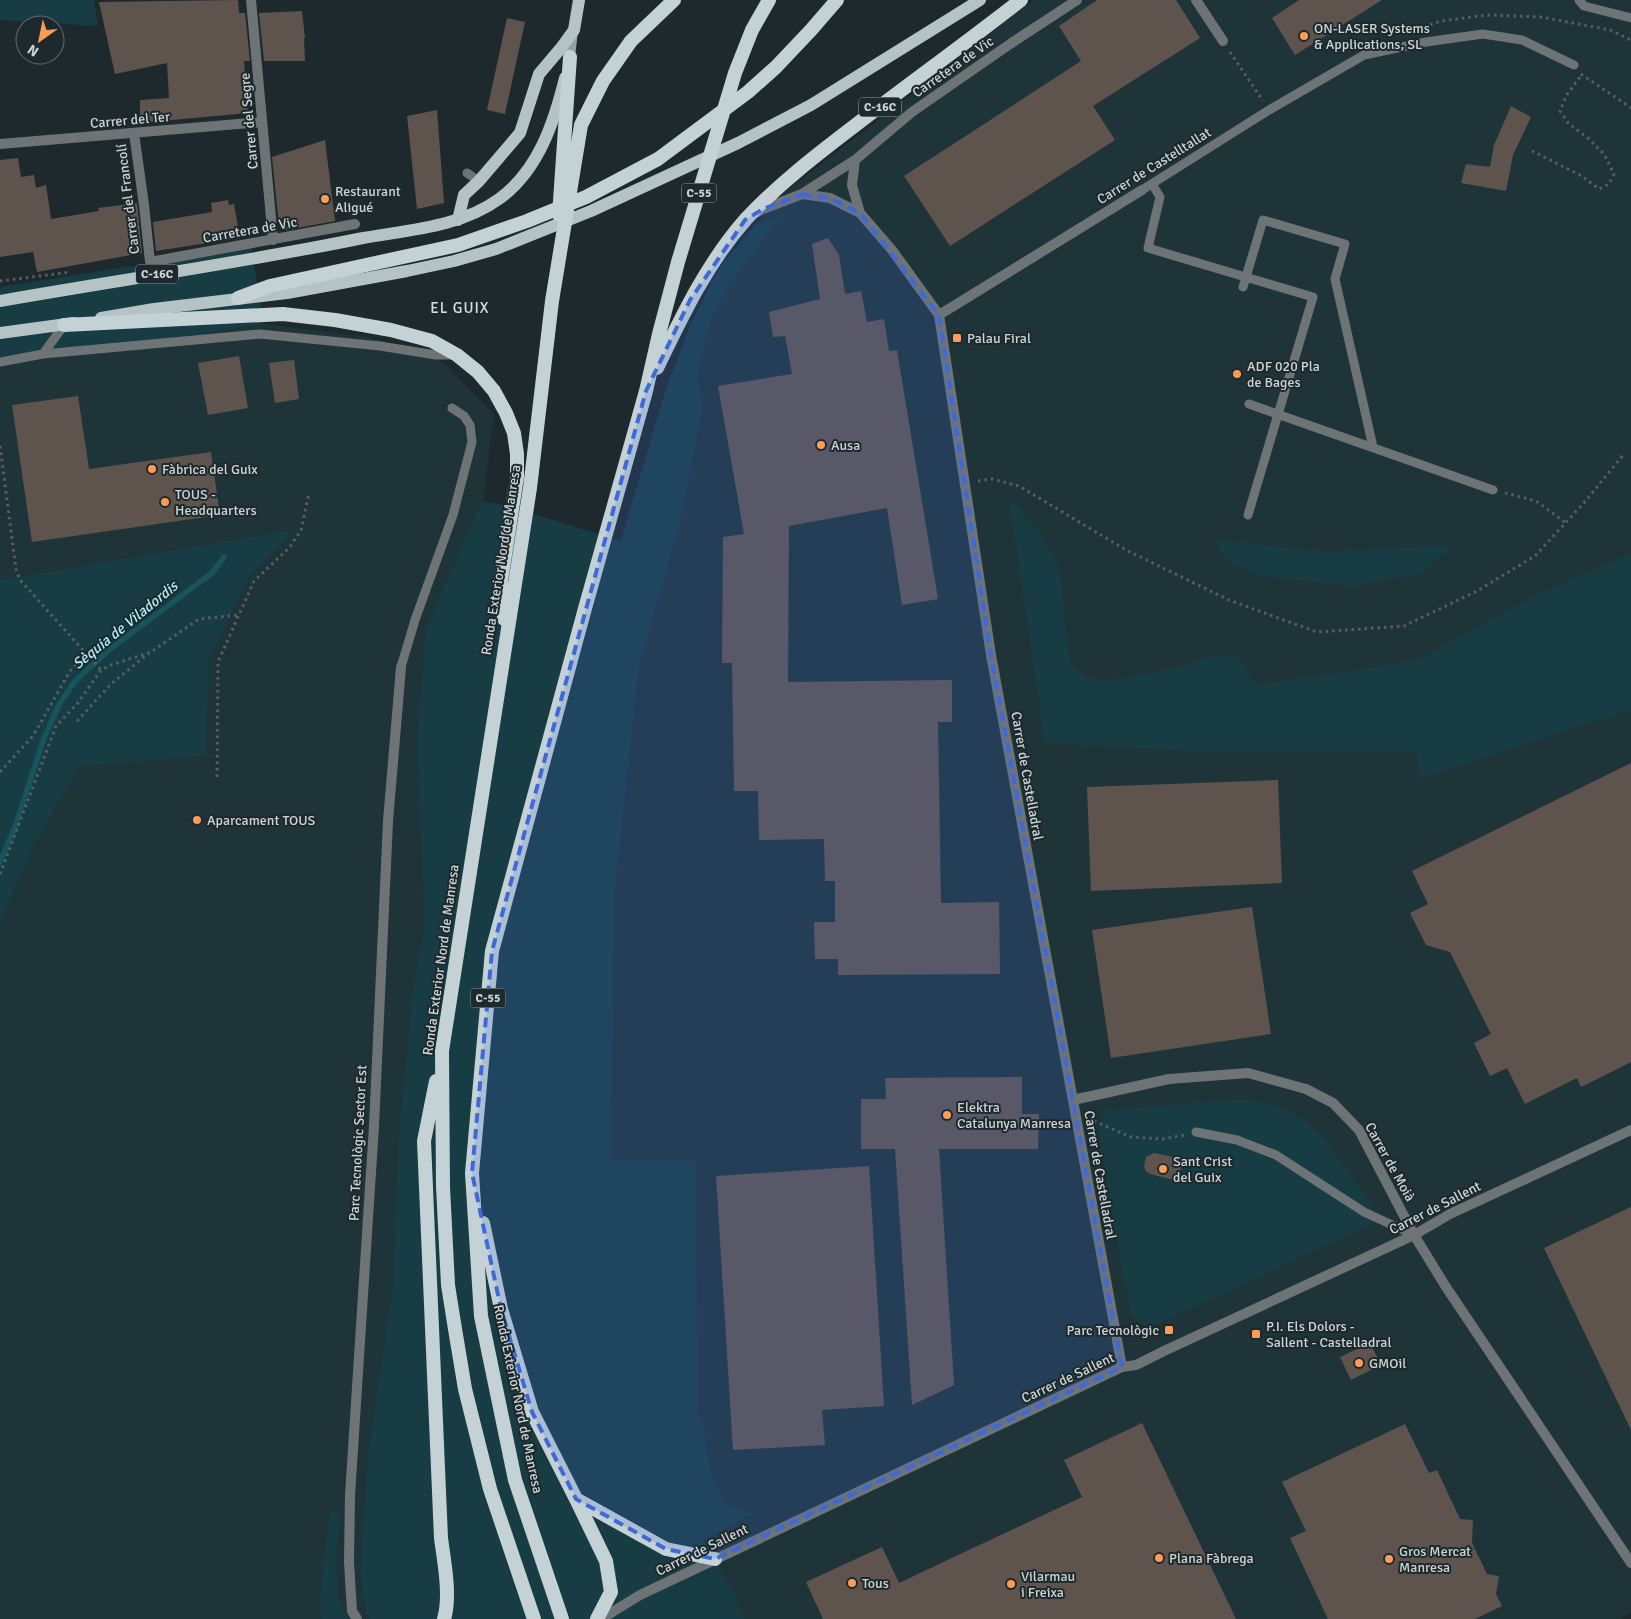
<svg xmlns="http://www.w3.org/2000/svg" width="1631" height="1619" font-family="Signika,sans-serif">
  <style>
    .built { fill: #1f3438 }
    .green { fill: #183c43 }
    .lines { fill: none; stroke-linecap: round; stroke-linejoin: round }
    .stream { stroke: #18545e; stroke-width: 5.5 }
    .building { fill: #5f544d }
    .path { stroke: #566063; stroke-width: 3; stroke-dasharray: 2.5 4; stroke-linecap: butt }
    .service { stroke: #6e7476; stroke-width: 9 }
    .minor { stroke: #6e7476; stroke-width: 10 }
    .secondary { stroke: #96a1a3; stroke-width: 10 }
    .primary { stroke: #b6c3c5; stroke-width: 12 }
    .trunk { stroke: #c4d2d5; stroke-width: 14 }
    .marked { fill: #4069d8; fill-opacity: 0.2; stroke: #4069d8; stroke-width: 4; stroke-dasharray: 10 6; stroke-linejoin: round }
    .poi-dot { fill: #fd9c55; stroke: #1d292c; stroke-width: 2 }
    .labels { text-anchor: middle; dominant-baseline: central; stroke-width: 4; stroke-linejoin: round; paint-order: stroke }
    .shield { fill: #1d292c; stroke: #98a1a3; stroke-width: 1 }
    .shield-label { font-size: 12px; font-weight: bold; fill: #ccd4d6 }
    .poi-label { font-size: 14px; fill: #ccd4d6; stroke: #1d292c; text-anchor: start }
    .street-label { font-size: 14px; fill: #ccd4d6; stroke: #1d292c }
    .neighbourhood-label { font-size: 15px; letter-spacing: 1px; fill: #d1e1e4; stroke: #1d292c }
    .water-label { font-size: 15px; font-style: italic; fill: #a8f0fe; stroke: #1d292c }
  </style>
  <rect width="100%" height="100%" fill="#1d292c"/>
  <path class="built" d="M1034,0H1631V1612L1621,1619H745L732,1588L704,1540L524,1343L580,676L665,392L689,328L719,268L755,225L789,189Z
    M264,324L367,337L422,351L447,366L494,414L483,502L474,520L425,630L417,740L424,927L412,996L398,1142L393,1283L367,1460L360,1573L366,1613L370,1619H0V924L33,847L80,766L206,755L210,656L249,578L294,529L0,580V366Z"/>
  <path class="green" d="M0,0H94L98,26L0,20Z
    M782,216L730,283L711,320L697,370L703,406L682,514L639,666L614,899L611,1160L696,1161L698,1414L703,1420L710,1469L724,1502L752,1514L704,1540L732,1588L745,1619H370L366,1613L360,1573L367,1460L393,1283L398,1142L412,996L424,927L417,740L425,630L474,519L483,502L501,504L621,541L665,392L689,328L719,268L755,225Z
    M251,247L264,324L0,366V287Z
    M1009,498L1036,527L1059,565L1070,663L1089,679L1113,680L1178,668L1208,657L1237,656L1256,685L1416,661L1536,595L1631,553V710L1421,778L1415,751H1234L1209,752L1045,743Z
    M295,529L249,578L210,656L206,756L80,766L33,847L0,924V580Z
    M1215,539L1266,546L1326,552L1454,545L1423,573L1353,586L1261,576L1225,559Z
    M1240,1099C1297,1104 1319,1128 1349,1173C1356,1183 1366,1194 1371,1205C1373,1210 1372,1218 1372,1224L1147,1329L1130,1312L1099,1132L1104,1111Z
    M331,1510L340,1512L337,1551L338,1598L348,1619H321L320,1602L327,1529Z"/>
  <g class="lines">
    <path class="stream" d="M0,862L15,827L44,738L60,703L75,681L110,649L212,573L224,557"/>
  </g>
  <path class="building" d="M238,0L239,13H245L250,61H244L248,113L140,123V100L169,98L167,63L115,74L99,2Z
    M1097,0H1176L1200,38L1093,106L1115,140L950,246L904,176L1081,61L1059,26Z
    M1299,0H1382L1295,55L1272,18Z
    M302,11L305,38H304L305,61H264L259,13Z
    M507,18L525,22L505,114L487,110Z
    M1511,106L1531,117L1513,155L1506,191L1461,183L1466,164L1490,167L1494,145Z
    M437,110L444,203L417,209L407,116Z
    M325,140L335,221L286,230L279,225L272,157Z
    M18,158L21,177L34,175L36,188L46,185L51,219L99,211L98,208L137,203L142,253L37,272L33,252L0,257V160Z
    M228,200L229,205L234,204L240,238L156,251L153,222L212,212L211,203Z
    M828,238L839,255L845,294L861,291L867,322L884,319L889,351L897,350L938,599L902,605L887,508L789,526L788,682L952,680V722H938L941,903L999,902L1000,974L838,975V959H815L814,922H835V881H825L824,839L759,840L758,791H734L732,663H722L723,537L744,534L718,386L792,374L785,336L773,337L769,312L820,299L812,244Z
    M239,356L248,408L208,415L198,363Z
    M294,360L299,399L275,403L269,363Z
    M78,396L89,469L211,452L220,515L32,542L12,405Z
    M1631,763V1062L1581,1087L1577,1078L1525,1104L1507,1068L1490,1076L1474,1043L1491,1034L1450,952L1426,945L1410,913L1428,904L1412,871Z
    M1278,780L1282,883L1091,891L1087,787Z
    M1252,907L1271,1034L1111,1058L1092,930Z
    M1022,1077V1114H1039L1038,1149H939L954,1385L912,1405L895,1149H861V1099H886L885,1078Z
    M1154,1153L1183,1159L1178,1181L1150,1174L1146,1171L1144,1166L1146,1157Z
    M869,1166L884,1406L822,1410L825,1445L733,1450L716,1176Z
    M1631,1207V1430L1544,1248Z
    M1370,1343L1381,1365L1351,1380L1340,1357Z
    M1142,1423L1236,1619H823L806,1582L882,1547L899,1583L971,1549L1082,1497L1064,1460Z
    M1405,1424L1429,1473L1437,1470L1460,1519L1473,1520L1472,1543L1487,1574L1499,1576L1496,1594L1502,1606L1475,1619H1328L1290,1538L1306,1531L1282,1482Z"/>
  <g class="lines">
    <path class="path" d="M1424,27L1441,21L1487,15L1541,17L1610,30L1631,40
      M1230,52L1263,101
      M1581,74L1631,108
      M1532,151L1580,175L1599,189L1609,184L1614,174L1604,154L1588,138L1569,124L1560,111L1566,96L1580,77
      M0,281L71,272
      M0,446L16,569L20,580L101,670
      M978,481L992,479L1019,486L1126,550L1229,600L1317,632L1404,626L1477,591L1535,556L1583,504L1624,454
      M1505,493L1536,501L1566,523
      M77,721L111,684L149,653
      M0,772L33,736L70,671L88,653
      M217,777L218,662L254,581L290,547L301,530L309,493
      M0,874L56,726L78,703L101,670L111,665L151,652L199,619L238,615
      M1094,1121L1131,1137L1163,1139L1185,1135"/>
    <path class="service" d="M1579,0L1584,6L1631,18
      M467,173L479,181
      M1152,184L1160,197L1148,248L1313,297L1248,515
      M1142,190L1269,110L1364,55L1426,42L1483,34L1522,40L1574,65
      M1243,287L1263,220L1345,244L1335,279L1373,447
      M43,354L64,325
      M0,362L43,354L260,334L380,346L436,355H454
      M1249,404L1493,490
      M401,667L415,620L453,515L472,442L470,425L464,416L452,408
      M1196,1132L1237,1140L1276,1155L1364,1212L1414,1235"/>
    <path class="minor" d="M251,0L273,240
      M1196,0L1223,41
      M134,133L144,205L150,262L355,224
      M0,144L262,122
      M855,160L852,185L860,213
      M802,194L830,198L860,213L892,250L939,315L991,655L1122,1367
      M756,213L763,209L802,194L855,160L912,112L1010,44L1077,0
      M939,315L1142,190
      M1073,1100L1169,1079L1248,1073L1306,1089L1333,1103L1359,1130L1414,1235L1446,1287L1631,1563
      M357,1619L352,1611L349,1562L350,1495L374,1126L388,821L401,667
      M601,1619L640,1595L1122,1367L1136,1365L1164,1351L1414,1235L1450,1214L1631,1130"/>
    <path class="secondary" d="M570,57L573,31"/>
    <path class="primary" d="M458,220L464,195L479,181L520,133L539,74L561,48L574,30L579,0
      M0,301C119,280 240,263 358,239C406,230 459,228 499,199C538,171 554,123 565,78
      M101,318L154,309L287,293L407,271L454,261L496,249L591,211L738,143L811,105L980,0
      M0,333L74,323"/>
    <path class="trunk" d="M559,215L570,57
      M238,298L270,286L458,245L527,221L586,197L658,159L748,92L776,67L811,30L837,0
      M64,325L283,314L335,320L391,330L432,341L457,355L478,372L494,391L506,413L514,433L517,454V477L501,581L504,619
      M657,368C682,316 707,263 746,219C782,180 827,147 870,114C920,76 971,39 1021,0
      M436,1081L424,1141L441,1538C444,1561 451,1596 444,1619
      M483,1223L501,1309L532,1412L576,1499L666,1549L715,1559
      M576,1499L606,1561L611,1592L597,1619
      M534,1619L490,1489L465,1389L455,1329L448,1285L443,1187L442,1051L530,488L552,301L581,125L603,81L631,41L674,0
      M562,1619L515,1480L481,1316L472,1173L492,951L584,612L646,391L659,334L678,262L735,73L752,30L769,0"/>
  </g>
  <path class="marked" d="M802,194L830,198L860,213L939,315L991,655L1122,1367L715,1559L666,1549L576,1499L532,1412L501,1309L472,1173L492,951L646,391L690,300L745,220L763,209Z"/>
  <g class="poi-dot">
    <circle cx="1304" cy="36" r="5"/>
    <circle cx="325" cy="199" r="5"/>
    <rect x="952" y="333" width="10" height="10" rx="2.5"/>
    <circle cx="1237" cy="374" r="5"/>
    <circle cx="821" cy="445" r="5"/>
    <circle cx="152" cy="469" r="5"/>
    <circle cx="165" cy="502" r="5"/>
    <circle cx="197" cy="820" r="5"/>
    <circle cx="947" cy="1115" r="5"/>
    <circle cx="1163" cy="1169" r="5"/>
    <rect x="1164" y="1325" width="10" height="10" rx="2.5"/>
    <rect x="1251" y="1329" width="10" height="10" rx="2.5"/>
    <circle cx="1359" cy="1363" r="5"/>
    <circle cx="1159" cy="1558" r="5"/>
    <circle cx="1389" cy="1559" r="5"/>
    <circle cx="852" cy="1583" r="5"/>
    <circle cx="1011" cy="1584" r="5"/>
  </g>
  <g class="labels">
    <g class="shield">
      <rect x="859" y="97.5" width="42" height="19" rx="4"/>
      <rect x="681.5" y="183.5" width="35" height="19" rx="4"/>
      <rect x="136" y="264.5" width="42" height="19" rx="4"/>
      <rect x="470.5" y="988.5" width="35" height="19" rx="4"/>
    </g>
    <g class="shield-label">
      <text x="880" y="107">C-16C</text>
      <text x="699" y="193">C-55</text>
      <text x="157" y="274">C-16C</text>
      <text x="488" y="998">C-55</text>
    </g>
    <g class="poi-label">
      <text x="1314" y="28">ON-LASER Systems<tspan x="1314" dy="16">&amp; Applications, SL</tspan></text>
      <text x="335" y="191">Restaurant<tspan x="335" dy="16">Aligué</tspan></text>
      <text x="967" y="338">Palau Firal</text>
      <text x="1247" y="366">ADF 020 Pla<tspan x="1247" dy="16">de Bages</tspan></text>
      <text x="831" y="445">Ausa</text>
      <text x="162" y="469">Fàbrica del Guix</text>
      <text x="175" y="494">TOUS -<tspan x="175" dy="16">Headquarters</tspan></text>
      <text x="207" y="820">Aparcament TOUS</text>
      <text x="957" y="1107">Elektra<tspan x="957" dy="16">Catalunya Manresa</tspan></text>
      <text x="1173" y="1161">Sant Crist<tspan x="1173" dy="16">del Guix</tspan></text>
      <text x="1266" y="1326">P.I. Els Dolors -<tspan x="1266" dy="16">Sallent - Castelladral</tspan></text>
      <text x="1159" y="1330" text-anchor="end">Parc Tecnològic</text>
      <text x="1369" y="1363">GMOil</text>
      <text x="1399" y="1551">Gros Mercat<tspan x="1399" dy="16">Manresa</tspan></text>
      <text x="1169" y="1558">Plana Fàbrega</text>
      <text x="1021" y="1576">Vilarmau<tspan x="1021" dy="16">i Freixa</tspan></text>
      <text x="862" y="1583">Tous</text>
    </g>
    <g class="street-label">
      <text transform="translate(953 67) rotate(-35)">Carretera de Vic</text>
      <text transform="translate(130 120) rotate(-5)">Carrer del Ter</text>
      <text transform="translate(249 121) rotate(-95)">Carrer del Segre</text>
      <text transform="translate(1154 166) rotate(-32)">Carrer de Castelltallat</text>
      <text transform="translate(128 199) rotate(-97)">Carrer del Francolí</text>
      <text transform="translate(250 230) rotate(-10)">Carretera de Vic</text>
      <text transform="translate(501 560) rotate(-81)">Ronda Exterior Nord de Manresa</text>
      <text transform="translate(1027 776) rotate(80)">Carrer de Castelladral</text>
      <text transform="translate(441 960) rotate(-82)">Ronda Exterior Nord de Manresa</text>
      <text transform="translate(358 1143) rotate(-87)">Parc Tecnològic Sector Est</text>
      <text transform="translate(1390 1162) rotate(61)">Carrer de Moià</text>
      <text transform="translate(1100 1175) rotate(80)">Carrer de Castelladral</text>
      <text transform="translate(1435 1208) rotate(-27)">Carrer de Sallent</text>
      <text transform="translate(1068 1378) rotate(-25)">Carrer de Sallent</text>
      <text transform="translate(518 1399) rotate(78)">Ronda Exterior Nord de Manresa</text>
      <text transform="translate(702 1550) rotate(-26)">Carrer de Sallent</text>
    </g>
    <g class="neighbourhood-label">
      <text x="460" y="308">EL GUIX</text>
    </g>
    <g class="water-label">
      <text transform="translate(125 625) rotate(-39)">Sèquia de Viladordis</text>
    </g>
  </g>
  <g transform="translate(40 40) rotate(213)"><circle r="24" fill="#1d292c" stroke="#636d70"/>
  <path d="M0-4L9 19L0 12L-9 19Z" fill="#fd9c55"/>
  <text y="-8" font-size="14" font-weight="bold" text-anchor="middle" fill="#ccd4d6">N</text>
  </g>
</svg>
